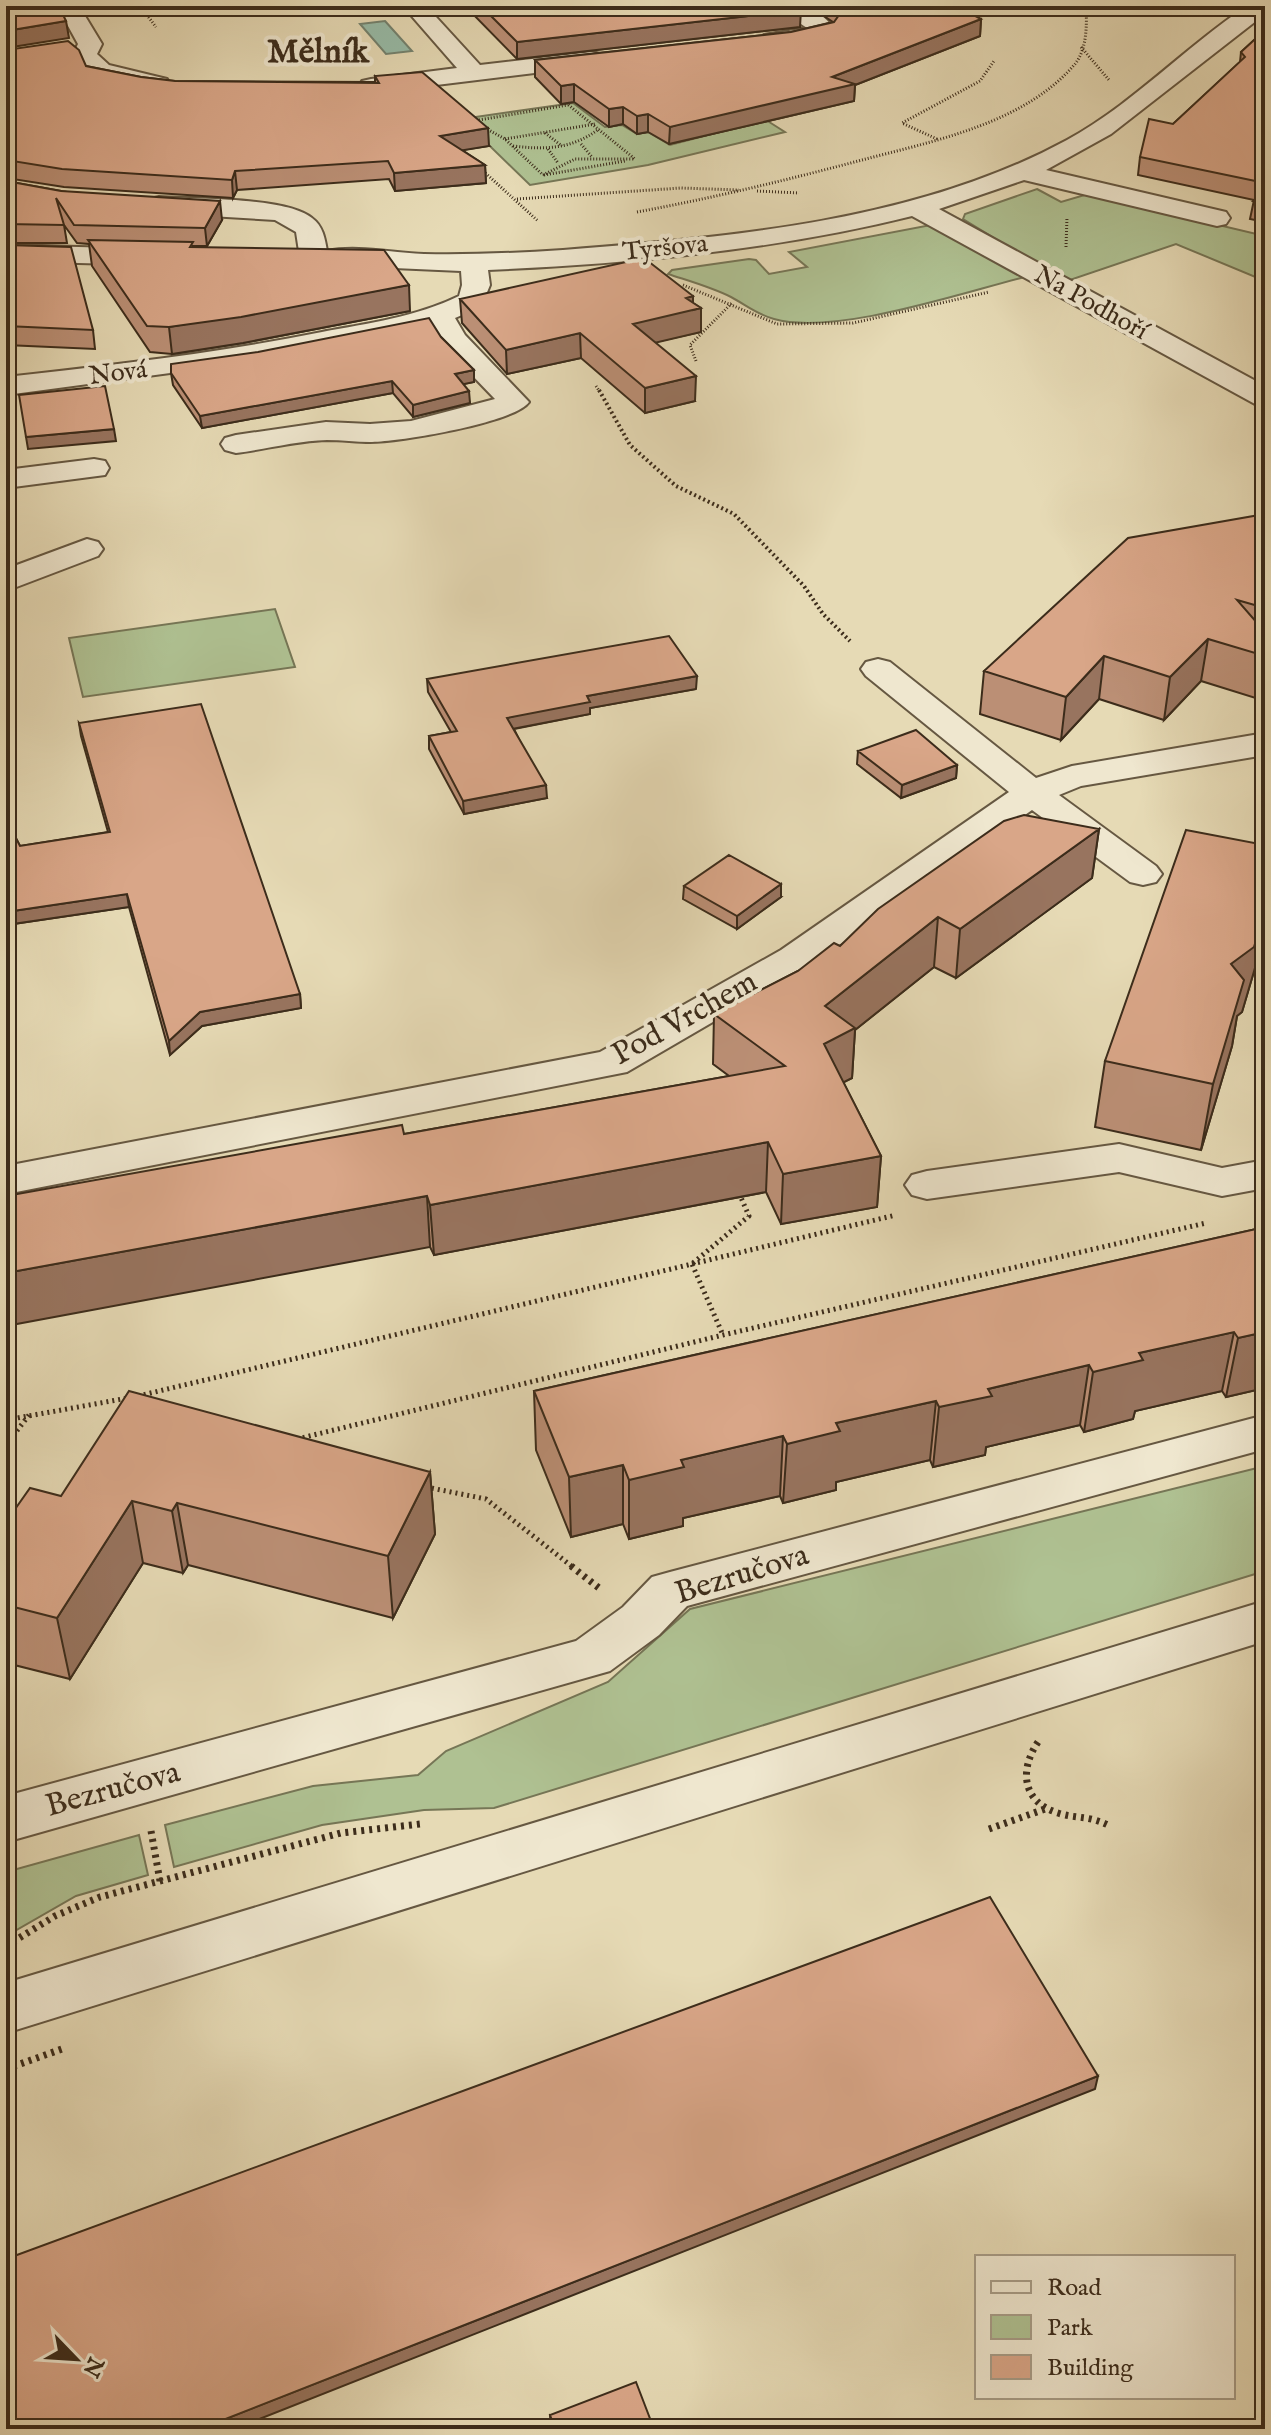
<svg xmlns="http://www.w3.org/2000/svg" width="1271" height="2435" font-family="'IM FELL English',serif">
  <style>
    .green { fill: #afc192; stroke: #767656; stroke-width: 2 }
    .water { fill: #97bba7; stroke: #73826f; stroke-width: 2 }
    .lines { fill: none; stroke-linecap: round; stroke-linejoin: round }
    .minor-casing { stroke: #665842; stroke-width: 4 }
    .path-far3 { stroke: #3c2c1b; stroke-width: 3; stroke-dasharray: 1 2; stroke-linecap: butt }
    .path-far2 { stroke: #3c2c1b; stroke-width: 4; stroke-dasharray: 2 3; stroke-linecap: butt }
    .path-far1 { stroke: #3c2c1b; stroke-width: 5; stroke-dasharray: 2 4; stroke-linecap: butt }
    .path { stroke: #3c2c1b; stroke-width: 7; stroke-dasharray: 3 5; stroke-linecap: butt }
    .minor { fill: #efe7cf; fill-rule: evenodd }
    .wall { fill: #bb8f75; stroke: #3c2c1b; stroke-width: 2 }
    .shaded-wall { fill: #98745f; stroke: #3c2c1b; stroke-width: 2 }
    .building { fill: #d9a688; stroke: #3c2c1b; stroke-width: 2 }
    .labels { text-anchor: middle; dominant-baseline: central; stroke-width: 8; stroke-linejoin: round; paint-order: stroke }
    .far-street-label { font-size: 26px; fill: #3c2c1b; stroke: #efe7cf }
    .street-label { font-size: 32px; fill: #3c2c1b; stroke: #efe7cf }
    .far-district-label { font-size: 34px; font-weight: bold; fill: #3c2c1b; stroke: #efe7cf }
  </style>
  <rect width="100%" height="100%" fill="#e6dab5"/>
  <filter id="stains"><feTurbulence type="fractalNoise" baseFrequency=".0025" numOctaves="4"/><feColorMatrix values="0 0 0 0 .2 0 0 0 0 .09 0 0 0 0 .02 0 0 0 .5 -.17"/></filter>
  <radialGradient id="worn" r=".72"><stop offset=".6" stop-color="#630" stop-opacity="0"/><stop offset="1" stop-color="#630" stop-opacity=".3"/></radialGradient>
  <path class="green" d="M573,103L605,127L622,125L637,134L648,132L670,145L766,120L785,132L648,165L530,185L462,119Z
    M1037,189L1061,202L1088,194L1265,236V281L1176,244L1070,280L1053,274L963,219L965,214Z
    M936,224L1025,277C961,293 835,336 774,319C758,315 746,305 731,297C711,287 689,281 668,274L672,270L749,259L756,260L769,274L807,267L789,252Z
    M275,609L295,667L83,697L69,638Z
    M1265,1466V1571L494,1808L424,1810L322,1825L174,1867L165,1825L313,1786L418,1775L446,1751L608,1682L690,1609Z
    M139,1835L148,1875L76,1896L6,1936V1872Z"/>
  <path class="water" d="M385,21L412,51L386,54L360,24Z"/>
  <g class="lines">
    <defs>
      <path id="minor" d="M57,6H79L102,44L97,54L109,65L167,79L170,84L167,89L158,91L93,75L72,56L78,44Z
        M403,6H426L480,65L592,52L600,54L604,59L600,64L592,66L371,93L362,91L359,86L362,81L371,79L457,68Z
        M774,6C796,6 825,8 835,32L831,37L823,39L772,47L764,45L760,40L764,35L807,28Z
        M1247,6H1265V14L1111,134L1046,170L1226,212L1230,218L1226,224L1217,226L1024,180L939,209L1265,386V407L1255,404L912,216C775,250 630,264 488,270L490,285L481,307L455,318L465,335L529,402C514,423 399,442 370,442C356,442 342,440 327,440C297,441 266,449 236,453L225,450L221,444L225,438L236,435L326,422L370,424L411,421L495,399L444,346L431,326L259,361L6,395V377C112,365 218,353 322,332C369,323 416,317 459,296L462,285L461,271L304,264L300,258L296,232L275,220L159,213L150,211L146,205L150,199L159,197C194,199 287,197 312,218C323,226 325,239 327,251C357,245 393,253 424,254C470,255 516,253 563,250C731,237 916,222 1067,140C1133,104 1185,47 1247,6Z
        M6,245L151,249L161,251L165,257L161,263L151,265L6,261Z
        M94,459L105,461L109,468L105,475L6,488V470Z
        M87,539L98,542L103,549L98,556L6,591V569Z
        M878,659L890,662L1036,778L1072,766L1265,733V755L1081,786L1059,795L1156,866L1162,874L1156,882L1143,885L1130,882L1032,810L809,966L627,1072L6,1194V1166L600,1052L781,950L1009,792L866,676L861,669L866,662Z
        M1119,1144L1222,1168L1265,1160V1188L1222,1196L1119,1172L927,1199L912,1195L905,1185L912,1175L927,1171Z
        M1265,1415V1449L687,1606L659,1635L610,1671L6,1842V1796L576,1641L623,1607L652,1577L670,1572Z
        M1265,1601V1641L6,2033V1983Z"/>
    </defs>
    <use href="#minor" class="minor-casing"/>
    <path class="path-far3" d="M143,10L156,27
      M115,13L184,6
      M1081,47L1109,80
      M566,103L635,159
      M473,121L568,105
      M485,128L505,139L543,175
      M545,133L562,146
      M505,139L595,124
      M937,139L902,123L980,81L994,61
      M581,144L592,157
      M513,146C546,150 572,149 599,129
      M548,149L558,163
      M481,169L538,221
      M543,175L575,159H635
      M544,175L625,161
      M757,191L799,193
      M517,199L681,188L739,190
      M637,212C713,198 787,180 862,160C933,141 1024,124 1075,64C1087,49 1087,25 1086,6
      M1066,247L1067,217
      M683,285L777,324L853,323L989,292
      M696,361L690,345L732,303
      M596,386L600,392"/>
    <path class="path-far2" d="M599,390L630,445L676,486L734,514L804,586L823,614L850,641"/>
    <path class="path-far1" d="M693,1263L749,1216L739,1193
      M692,1264L896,1215
      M138,1396L692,1264L723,1335
      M6,1420L128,1398
      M297,1439L723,1335L1206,1223
      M6,1445L29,1415
      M426,1487L486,1499L574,1568"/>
    <path class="path" d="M571,1566L599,1588
      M1038,1742C1019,1770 1022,1802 1058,1813C1076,1819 1087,1815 1108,1825
      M989,1829L1045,1809
      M151,1831L160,1881
      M6,1946L55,1916L100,1897L341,1833L420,1824
      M6,2069L62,2049"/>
    <use href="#minor" class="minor"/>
  </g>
  <path class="wall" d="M465,6H795L800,27L517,59Z
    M800,6H957L981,19L980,36L855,85L854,101L669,144L648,132L637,134L623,124L609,127L574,102L561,104L535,77V60L791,32L833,22L810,7Z
    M1265,30V222L1250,219L1254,200L1138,175L1140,157L1173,124L1240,62L1241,52Z
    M6,50L141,77L175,81L375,82V76L489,146L462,150L485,165L486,183L395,191L389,179L237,190L233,198L64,187L6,178Z
    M6,181L222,220L207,246H193V247L410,311L243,343L172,354L150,352L92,266L89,244L77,243L64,225L67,243H6Z
    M6,245L93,330L95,349L6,345Z
    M693,296V303L701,308V332L655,342L695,401L645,413L581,358L507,374L462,323L460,299Z
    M441,337L474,370V382L463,384L470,403L413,417L393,393L202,428L173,385L171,373Z
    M1265,514V701L1201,681L1164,720L1099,699L1061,740L980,714L984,671Z
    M427,679L696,689L590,708V714L514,729L547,798L464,814L429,749V736L451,732L428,692Z
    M79,723L300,994L301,1008L202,1026L170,1055L129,907L6,925V819L20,846L108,832L81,736Z
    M858,751L957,765L956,778L901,798L857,764Z
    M1099,829L1092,878L956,978L934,967L855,1030L852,1078L843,1082L881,1156L877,1207L781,1224L766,1192L434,1255L430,1247L404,1134L729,1076L713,1064L714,1014L798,971L840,946Z
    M1265,845V934L1242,1012L1237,1016L1232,1046L1201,1150L1095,1127L1105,1061Z
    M684,886L781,897L737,929L683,899Z
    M1265,1227V1388L1226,1397L1222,1391L1135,1411L1133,1419L1084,1432L1080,1425L986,1447L985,1455L933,1467L930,1460L836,1482V1490L783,1503L780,1496L683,1518V1526L629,1539L623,1524L571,1537L536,1450L534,1391Z
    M430,1472L435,1534L393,1618L188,1565L183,1573L143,1563L70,1679L14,1665L6,1677V1522L61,1496Z
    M550,2415L654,2429H551Z"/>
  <path class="shaded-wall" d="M85,6H124L85,10Z
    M801,10L800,27L517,59V42Z
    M981,19L980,36L855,85L854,101L669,144L670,127L832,77Z
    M66,21L69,38L6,48V31Z
    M574,84V102L561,104V86Z
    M623,107V124L609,127V109Z
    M648,114V132L637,134V116Z
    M488,128L489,146L440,154V136Z
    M485,165L486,183L395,191L394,173Z
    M235,171L237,190L233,198L232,180Z
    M220,201L222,220L207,246L205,228Z
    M409,285L410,311L243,343L172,354L169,327Z
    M693,296V310L701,308V332L633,348V324L686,298Z
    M580,333L581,358L507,374L506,350Z
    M474,370V382L455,386V374Z
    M696,376L695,401L645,413V388Z
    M392,381L393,393L202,428L200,416Z
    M469,391L470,403L413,417V405Z
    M114,429L116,441L28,449L26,437Z
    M1208,639L1201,681L1164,720L1170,677Z
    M1104,656L1099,699L1061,740L1066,697Z
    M697,676L696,689L590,708V714L507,730V718L587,696Z
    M957,765L956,778L901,798L902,785Z
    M546,785L547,798L464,814L463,801Z
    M1099,829L1092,878L956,978L960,929Z
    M781,884V897L737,929V916Z
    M127,894L129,907L6,925V912Z
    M1265,910V934L1242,1012L1237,1016L1232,1046L1201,1150L1213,1084L1231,964Z
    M938,917L934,967L855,1030L852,1078L821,1094L825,1006Z
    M300,994L301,1008L202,1026L170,1055L169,1041L200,1012Z
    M768,1142L766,1192L434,1255L430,1205Z
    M881,1156L877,1207L781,1224L783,1174Z
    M427,1196L430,1247L6,1326V1273Z
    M1234,1332L1222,1391L1135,1411L1133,1419L1084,1432L1093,1372L1139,1353Z
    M1265,1332V1388L1226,1397L1238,1338Z
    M1089,1365L1080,1425L986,1447L985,1455L933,1467L939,1407L988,1389Z
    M936,1401L930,1460L836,1482V1490L783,1503L787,1444L836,1423Z
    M783,1436L780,1496L683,1518V1526L629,1539V1480L681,1460Z
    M623,1465V1524L571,1537L569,1477Z
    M430,1472L435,1534L393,1618L388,1556Z
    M132,1501L143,1563L70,1679L57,1618Z
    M177,1503L188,1565L183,1573L172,1511Z
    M6,1630L14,1665L6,1677Z
    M1098,2076L1095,2089L234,2429H200Z"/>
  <path class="building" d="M6,6H59L66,21L6,31Z
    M481,6H795L801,10L517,42Z
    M834,6H957L981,19L832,77L855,84L670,127L648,114L637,116L623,107L609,109L574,84L561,86L535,60L791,32L834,22L839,15Z
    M1265,30V183L1140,157L1149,119L1173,124L1245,57L1241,52Z
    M68,41L79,50L86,66L141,77L175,81L379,83L375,76L422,72L488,128L440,136L485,165L394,173L388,161L235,171L232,180L62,169L6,160V50Z
    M6,181L61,191L220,201L205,228L74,225L56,198L64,225L6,224Z
    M1265,189V203L1253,201Z
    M88,240L193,242L190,247L384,250L409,285L241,317L169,327L147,326Z
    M6,245L71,247L93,330L6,326Z
    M644,258L693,296L686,298L701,308L633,324L696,376L645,388L580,333L506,350L460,299Z
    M429,318L441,337L474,370L455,374L469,391L413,405L392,381L200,416L171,373V364L258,352Z
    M105,386L114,429L26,437L19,395Z
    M1265,514V608L1237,600L1265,632V656L1208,639L1170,677L1104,656L1066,697L984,671L1128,538Z
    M669,636L697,676L587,696L590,702L507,718L546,785L463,801L429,736L457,731L427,679Z
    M201,704L300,994L200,1012L169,1041L127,894L6,912V819L20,846L110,832L79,723Z
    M916,730L957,765L902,785L858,751Z
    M1024,815L1099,829L960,929L938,917L825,1006L855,1028L824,1044L881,1156L783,1174L768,1142L430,1205L427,1196L6,1273V1196L402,1125L404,1134L785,1066L714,1014L798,971L834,943L840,946L878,909L1004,821Z
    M1186,830L1265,845V910L1254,947L1231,964L1244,980L1213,1084L1105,1061Z
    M729,855L781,884L737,916L684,886Z
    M1265,1227V1332L1238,1338L1234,1332L1139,1353L1143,1360L1093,1372L1089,1365L988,1389L992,1396L939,1407L936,1401L836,1423L840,1431L787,1444L783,1436L681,1460L684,1467L629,1480L623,1465L569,1477L534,1391Z
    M129,1391L430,1472L388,1556L177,1503L172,1511L132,1501L57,1618L6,1605V1522L30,1488L61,1496Z
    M990,1897L1098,2076L200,2429H6V2259Z
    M636,2382L654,2429H555L550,2415Z"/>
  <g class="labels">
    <g class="far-street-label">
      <text transform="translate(665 248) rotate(-6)">Tyršova</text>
      <text transform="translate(1091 303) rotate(29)">Na Podhoří</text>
      <text transform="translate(118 373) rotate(-7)">Nová</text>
    </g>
    <g class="street-label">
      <text transform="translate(685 1019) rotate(-29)">Pod Vrchem</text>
      <text transform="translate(742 1575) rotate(-17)">Bezručova</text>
      <text transform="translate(113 1790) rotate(-15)">Bezručova</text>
    </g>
    <g class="far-district-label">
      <text x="318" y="52">Mělník</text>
    </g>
  </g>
  <rect width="1271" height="2435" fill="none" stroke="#e6dab5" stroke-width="32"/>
  <rect x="8" y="8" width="1255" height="2419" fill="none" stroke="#3c2c1b" stroke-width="4"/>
  <rect x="16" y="16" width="1239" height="2403" fill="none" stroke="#3c2c1b" stroke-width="2"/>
  <rect x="975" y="2255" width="260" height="144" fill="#efe7cf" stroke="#a79c87" stroke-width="2"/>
  <rect x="991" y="2281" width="40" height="12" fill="#efe7cf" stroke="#a79c87" stroke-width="2"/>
  <text x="1047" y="2295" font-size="24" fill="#3c2c1b">Road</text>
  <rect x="991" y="2315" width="40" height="24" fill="#afc192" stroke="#a79c87" stroke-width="2"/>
  <text x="1047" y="2335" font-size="24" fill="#3c2c1b">Park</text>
  <rect x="991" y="2355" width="40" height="24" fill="#d9a688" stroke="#a79c87" stroke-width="2"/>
  <text x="1047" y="2375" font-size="24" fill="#3c2c1b">Building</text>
  <g transform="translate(76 2359) rotate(115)" stroke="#efe7cf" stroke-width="6" paint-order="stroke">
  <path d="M0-6L14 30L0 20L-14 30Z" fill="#3c2c1b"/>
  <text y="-12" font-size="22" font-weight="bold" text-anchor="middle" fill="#3c2c1b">N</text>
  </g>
  <rect width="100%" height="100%" filter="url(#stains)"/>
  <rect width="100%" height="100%" fill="url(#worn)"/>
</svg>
